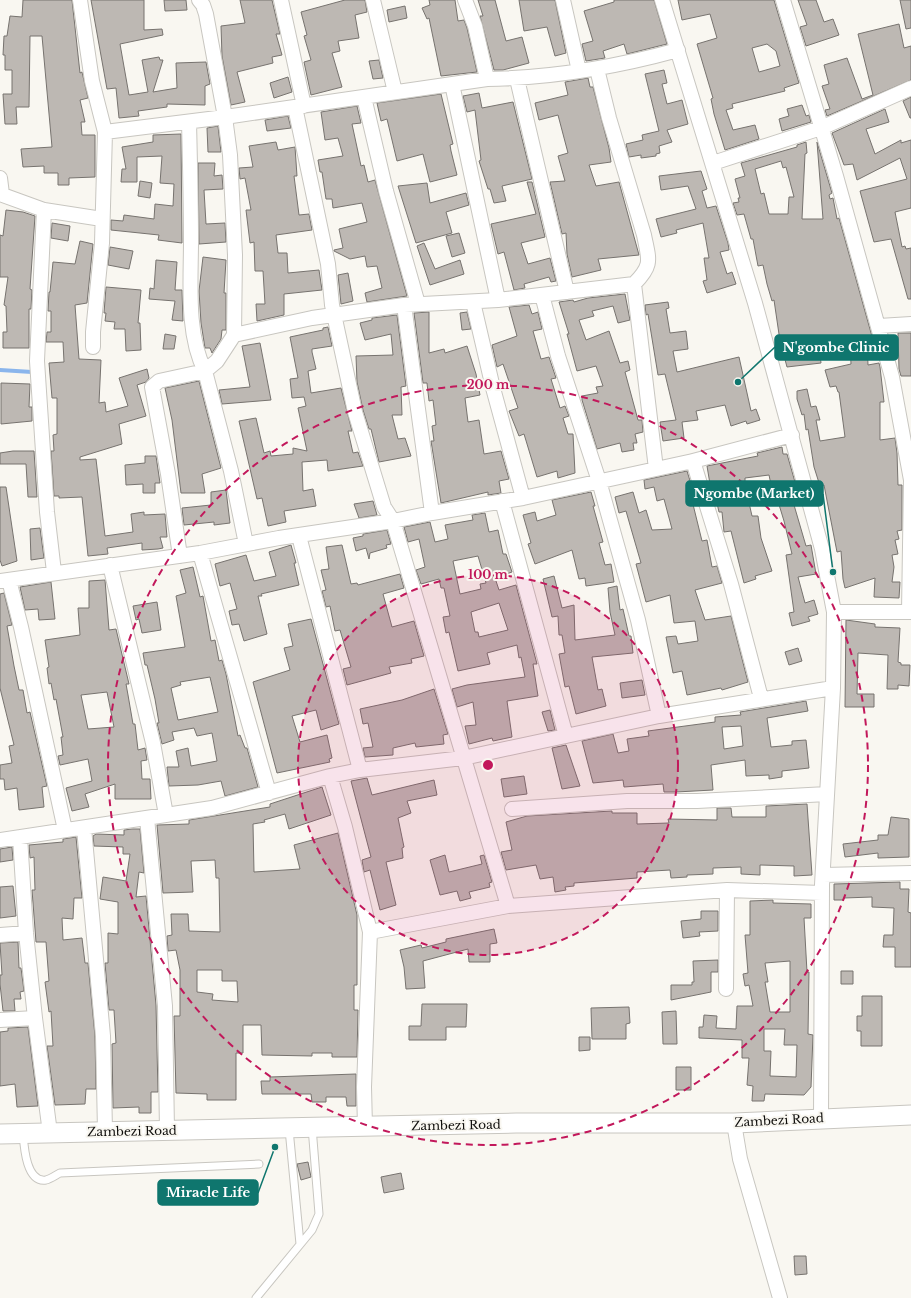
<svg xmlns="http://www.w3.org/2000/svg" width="911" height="1298" font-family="'Libre Baskerville',serif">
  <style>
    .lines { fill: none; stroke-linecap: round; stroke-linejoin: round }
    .stream { stroke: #8ab5ec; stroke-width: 4 }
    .building { fill: #bdb8b3; stroke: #77736f; fill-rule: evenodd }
    .service-casing { stroke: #c8c6c0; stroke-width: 9 }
    .minor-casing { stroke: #c8c6c0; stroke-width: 16 }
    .secondary-casing { stroke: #c8c6c0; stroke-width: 21 }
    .service { stroke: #fff; stroke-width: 7 }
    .minor { stroke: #fff; stroke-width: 14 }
    .secondary { stroke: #fff; stroke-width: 19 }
    .ring { fill: none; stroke: #c2185b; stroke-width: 2; stroke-dasharray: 7 5 }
    .labels { text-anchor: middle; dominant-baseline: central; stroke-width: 4; stroke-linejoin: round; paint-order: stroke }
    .street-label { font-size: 12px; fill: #0f0e0c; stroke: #f9f7f1 }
    .centre { fill: #c2185b; stroke: #f9f7f1; stroke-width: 2 }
    .ring-label { font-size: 12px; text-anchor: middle; font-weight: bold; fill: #c2185b; stroke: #f9f7f1; stroke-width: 4; stroke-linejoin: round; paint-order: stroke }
    .leader { fill: none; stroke: #0f766e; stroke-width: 1.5 }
    .callout-dot { fill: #0f766e; stroke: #f9f7f1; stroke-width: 1.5 }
    .callout { fill: #0f766e; stroke: #0f766e; stroke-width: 1.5 }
    .callout-label { font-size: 13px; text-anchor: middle; font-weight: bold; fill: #fff }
  </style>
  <rect width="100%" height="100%" fill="#f9f7f1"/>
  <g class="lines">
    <path class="stream" d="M0,370L32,372"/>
  </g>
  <path class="building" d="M23,0H72L80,73L82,72L88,98L80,100L85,122H81L82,135H95V177L69,178V185H58V173H44V166L23,167L21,149L52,147L42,36H30L29,107H16L17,124H5L3,94H12V70H5V55H3L4,36H7L10,16L22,17Z
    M91,0H144V30L162,29L163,35L120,44L129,95L148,92L142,60L159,57L160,60H163L153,92L177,88L176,63L206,62L210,84L205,86V105L167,104V107L138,111L139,116L119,118L116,88L107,89Z
    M164,0H186L187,10L165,11Z
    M240,0H272L280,34H276L282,55L272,57L273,63L237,72L245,102L231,105L222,56L221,26L245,23Z
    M345,0H365L367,12L355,15L359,38L338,41L340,51L332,53L342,87L311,95L304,62L311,60L304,36L307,35L301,12Z
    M429,0H455L458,21L464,20L467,28L477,72L441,76L429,18L427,19L422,8L430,5Z
    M478,0H495L506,41L522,37L529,63L503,70H494L480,16H483Z
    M519,0H555L566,53L555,56L547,27L524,31Z
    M614,0H654L667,44L627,54L624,44L603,51L605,58L586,61L582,44L593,41L584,11L614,2Z
    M678,0H774L799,83L784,88L785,91L732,104L733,108L726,110L733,130L755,125L759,139L725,150L714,114L711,99L713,98L697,44L717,38L710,14L682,20ZM767,44L776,51L780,66L759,72L752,48Z
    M798,0H816L824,22L833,19L839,35L806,46L800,27L807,25Z
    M900,0H911V28L906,29Z
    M405,6L407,18L389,22L387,10Z
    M899,24L904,48L911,46V80L827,116L825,110L830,109L822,86L829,84L824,65L847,58L862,99L873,95L858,34Z
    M379,60L383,78L373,79L369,61Z
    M664,70L667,83L662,84L667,104L682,100L688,124L667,130L672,142L659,146L660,153L656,154V156L641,158V155L629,157L626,144L643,140L642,135L659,131L645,74Z
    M288,77L292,92L274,98L270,83Z
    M588,78L590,87H593L609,148L611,162L589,165L596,186L619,182L639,255L598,259L601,270L572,277L567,254L566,233L562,234L550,182L565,181L558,156L568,153L558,115L539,120L535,103L568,95L565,82Z
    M479,93L482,108L513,102L532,179L502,186L506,201L494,203L490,189H488L479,161L481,160L475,110L467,112L463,96Z
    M441,94L453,144L450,145L451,151L457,175L430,182L423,154L397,161L387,119L381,121L377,103Z
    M911,97V118H910L903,101Z
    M802,105L806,116L809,115L811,122L782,131L779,119L789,116L787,109Z
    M357,106L361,123L352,124L361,166L364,165L368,182L375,180L407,296L367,302L365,293L382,288L377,266L367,267L365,256L350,259L334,251V250L343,248L339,229L367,222L362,203L333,208L332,199H326L322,172H320L318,160L343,156L338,138L325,140L321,112Z
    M885,109L889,122L866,129L875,154L901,140V143L911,140V208L895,212L902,247L905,246L906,249L911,248V299H908L891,239L874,242L860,191L907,179L900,158L857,180L853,164L844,165L832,133Z
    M288,116L291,128L267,131L265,120Z
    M218,126L221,152H208L207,128Z
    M181,134L182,243L158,240L159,235L111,230V220L123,221L124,215L154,219L155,204L173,206L174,184L160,183L162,156L137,157V182H121L122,169H126L122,147L153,142V135Z
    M276,142L278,150L295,147L297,176H294L299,215L309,214L312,230L276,235L278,253H287L288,273L319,270L322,290L284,294V315L257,321L256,304H265L263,271H255L254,242L250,243L246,210H251L245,178L240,179L239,168L253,167L249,146Z
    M806,142L807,153L805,154L802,219H823L817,142L832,193L829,195L830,199L833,198L837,219L839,218L873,340H867L868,365L879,363L880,367L884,402H880V440L895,438L897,453L898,485H902V530L897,531L899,539L895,540L898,554L892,555L894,567L892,582H900L899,598L874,597L875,578L845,588L843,579L841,551L837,552L824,485L820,486L814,467L808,429L806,430L804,414L802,415L797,399V391L807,389L811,407L816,406L820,420H816L820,441L845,437L839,392H838L836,386L830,387L825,370L851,364L850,342L819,346L821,363L787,367L780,341L774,300L772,301L767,284L763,265L758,266L753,239H751L744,214L737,215L733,203L739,202L738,198H740L735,179L745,176L741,163L797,147V145ZM781,161L783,168L786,167L794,197H789L788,214H769L764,193L761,194L755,169Z
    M198,163H215L214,176L222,175L223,189L204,190L206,224L225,223L226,242L199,244Z
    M701,171L707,189L702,191L707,208L716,206L728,243L729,250L720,252L727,274L732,272L736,284L707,293L703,281L707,280L704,258H709L703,223L676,230L677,233L661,237L656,219L696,209L688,186L661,190L659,176Z
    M140,181L152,183L150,198L138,196Z
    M527,182H532L545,237L521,243L528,264L550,258L556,281L551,282L549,277L524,284L525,288L514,290L504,252L498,254L491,224L536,214Z
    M427,183L430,203L466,193L469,205L446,212L452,233L416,243L398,186Z
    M6,210L23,212L35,216L30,289L32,290L31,309H29V348H3V332H7L6,306L4,305L8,277H0V235L3,236Z
    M52,223L70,226L68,241L51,238Z
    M459,233L465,253L452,257L446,236Z
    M80,241L93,244L87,303L75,305L79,359L101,360L99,403L105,402L106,412L128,406L119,378L147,369L149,378L146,382L137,385L146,416L119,424L122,444L80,457V460L96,459L105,536L133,532L131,514L144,512V515L165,514L167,537H160L163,548L158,549L142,550V543L107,548L108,554L88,556L82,497L59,498V496H54L51,451H54L53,435L57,434V398H52L49,363L64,362L63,342H46L47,332H51V311H48L49,292H50L53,262L75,264Z
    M424,243L435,269L460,260L464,274L430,285L417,246Z
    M110,247L133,251L129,269L108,265Z
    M203,257L226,260L224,293H226V330H222L221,339L212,353L210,348H205L201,323L199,291Z
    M156,260L177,262L175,290H182L183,321L172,320L175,301L149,299L150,288L154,289Z
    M348,273L353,301L341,304L338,275Z
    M106,287L141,290L138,323H140L141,350L126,351L125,329H114L115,322L105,321L106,313H104Z
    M625,294L630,320L618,323L613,306L592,311L594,316L579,320L586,340L609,331L620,363L628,361L630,370L625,372L638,420H642L643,432L635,434L637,443H633L634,450L622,452L620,443L597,449L582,400V396L598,393L596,387L603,386L596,366L577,371L567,334H569L559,302L573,300L574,302L588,298Z
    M668,302L669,308L666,309L670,333L686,331L688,349L673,351L677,372L739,357L751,411L756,409L760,420L747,424L746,421L731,426L725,405L696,411L698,420L682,422L684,438L663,441L660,422L676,420L665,374L658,375L648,314L646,315L645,305Z
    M529,305L532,314L538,312L542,329L533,331L541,359L549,357L556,378L551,379L560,408L565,406L569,416L563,418L568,434H573L575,473L558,478L557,471L537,477L524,434L519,436L509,411L518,408L503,364L497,367L492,345L517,336L509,307Z
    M429,312V353L444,349L445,353L467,346L476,374L480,395L465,398L468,422L479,420L484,454L501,451L509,479L499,481L501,493L488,495V492L441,503L431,441H434L432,426L436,425L433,400L429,401L427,383H423L414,313Z
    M467,312L471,329L462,330L460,313Z
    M397,315L406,386L401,387L402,415H392L398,439L405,438L411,456L379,462L371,429H369L363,410L357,382L356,356L393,355L391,334L365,340L360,323L372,320V318Z
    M328,327L332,346L312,349V352L316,369L308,371L311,393L341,388L352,431H348L353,453L358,452L363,466L328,471L327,460L302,462L303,491L313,489L316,506L284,511L286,522L268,526L262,498L257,499L239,421L256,418L264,453L270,451L271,456L293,454V448L307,451L298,408L306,406L304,397L292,398L290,379L298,378L290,337L323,330V328Z
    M898,333H911V376H901L899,369Z
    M165,334L176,336L174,349H163Z
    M260,343L271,400L222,404L219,390L250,387L242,346Z
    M199,381L221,468L202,474L205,493H181L172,420L165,388Z
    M1,383L30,384L29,407H32V421L1,424Z
    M782,447L783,454H787L801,503L794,505L806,546L811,545L816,574L798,577L805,603L814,600L818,614L808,617L810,621L792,626L789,613L794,612L786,555L792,554L784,521L777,498L774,499L769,475L745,478V485L752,516H758L761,538L772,571L755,576L756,579L744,583L731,531L724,532L722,512H719L714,490H711L707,466L758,456L757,453Z
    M13,451H34L37,497H28L26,464H0V453Z
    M145,456H156L160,483H155V493H143V484L126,485L125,465L145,463Z
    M687,471L691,484H688L702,541L707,540L712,567L717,566L722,583L695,590L705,620L731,616L748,682L722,690L721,688L687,695L682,671L673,673L666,637L676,636L678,644L698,641L695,621L674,623L670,595L646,602L636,564L641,563L630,525L626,511L619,513L615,497L633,492L639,513L646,510L652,530L672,529L664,499L657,501L654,487L645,489L644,480Z
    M0,487H6L17,561L2,566L0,560Z
    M226,490L230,523L214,525V522L184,525L182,508L211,505V492Z
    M591,492L595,506H593L603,542L599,543L605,565L611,564L614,582L586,586L585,578L579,579L572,550L535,564L528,544L531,543L523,515L535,512L537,521L556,515L552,500Z
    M373,501L377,515L359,518L354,504Z
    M485,513L489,532L498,530L503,554H506L512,572L495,578L499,590L516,585L537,664H533L538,696L507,701L512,737L493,741L492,738L469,744L465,726L476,725L473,702L457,707L452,689L467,685L525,677L521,657L519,658L517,645L487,653L490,664L458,671L449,632L446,633L443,617L450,616L444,588H441L439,579L421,584L416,570L425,567L419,539L408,542L404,527L430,522L435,542L448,539L445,525L473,520L472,515ZM478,556L486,583L480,584L481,589L460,594L453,561ZM499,603L508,630L479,637L478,632H475L471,612Z
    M40,528L44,558L31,560L30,529Z
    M387,530L391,544L386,545L387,548L370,553L369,559L366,548L356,551L353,538L363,536V534Z
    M291,545L296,563H294L299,585L261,594L262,596H258L267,634L244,641L239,624L232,625L229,611L237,609L230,583L220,586L215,564L246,555L254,581L276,576L269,552Z
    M342,545L351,584L357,583L358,585L400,574L404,588L383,594L392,627L414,621L424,656L411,659L412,663L389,667L391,673L347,685L343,669L351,667L340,630L335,631L330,606L326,607L322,591L326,590L321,570L329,569L326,547Z
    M193,567L200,597L203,596L211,641L215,640L219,661L222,660L226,674L238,736L240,735L245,748H247L258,787L225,796L221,781L198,785L169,786L167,767H179L176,751L188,748L191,766L217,761L212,733L197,736L194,728L172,732L174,740L162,744L157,723H159L155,699L147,665H145L143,653L185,647L176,596L186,593L180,570ZM210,677L218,712L178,720L171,688L181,685L180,682Z
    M554,576L562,608L574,605L575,640L615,635L610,612L608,588L617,586L620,610L623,609L629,636H631L633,653L592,657L598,690L602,689L606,706L576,714L569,686L565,687L559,654L565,653L562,635H559L558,616L552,617L543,579Z
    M105,580L109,630L116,629L129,684H126L128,695L133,724H135L138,750L145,748L147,760L141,761L142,779H150L151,799H115V784L85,794L89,807L72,811L66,788L92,781L88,759L60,765L58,756L63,755L61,737H63L56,699L54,700L51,683L49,684L47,668L49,667L45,640L80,635L78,608H89V581ZM107,692L114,727L88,729L81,695Z
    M51,582L55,619L39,620L38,609L25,610L20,587Z
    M4,593L12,625L7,626L14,666L19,690H23L27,713L30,712L47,786L42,787L44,807L19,810L17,788L5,790L4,779H0V765L12,763L9,746L14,745L0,688V594Z
    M157,602L161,630L142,633L139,619L136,620L133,606Z
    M311,619L339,724L321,730L316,710L292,716L300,742L327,735L332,758L329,759L330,762L277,773L253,682L290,670L284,648L293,646L288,624Z
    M846,620L875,624V627L900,628L898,662L901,663V665H910L909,686L898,685V689H887L888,655L858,653L857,694H874V707H845Z
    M798,648L802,661L789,665L785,652Z
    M642,680L645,695L622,698L620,683Z
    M434,689L448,734L443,735L444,744L416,747L415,743L393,748V755L365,757L363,748L373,747L368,723L363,724L360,709L402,700Z
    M806,701L808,711L767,718L771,747L792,745V741L806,740L809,768L782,771V777L769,779V775L746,776L745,760L711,765L713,790L676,792H664L663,784L624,787L623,780L593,783L582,741L613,734L618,753L629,751L627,739L649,736L648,731L715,722V717L741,715L740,712ZM741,726L743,746L724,749L722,727Z
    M550,710L555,730L548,731L542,712Z
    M566,745L580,786L562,789L552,748Z
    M524,776L527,794L504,797L501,779Z
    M367,778L372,795L434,780L437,795L407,801L411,813L398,818L404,847L402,848L403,858L386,862L396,905L380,910L370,870L364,872L362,860L371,857L351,781Z
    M322,787L331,815L289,829L285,814L264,820L265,822L253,824L254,872L300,869L294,845L338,833L357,915V985H354V1010H358L357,1057H332V1053H312V1056L262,1055L261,1025H243V1053H236V1100H207V1094L176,1093L174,1016H180V970L176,950L168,951L167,936L172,935L171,914H188L189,931L220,932L219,878H216L215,860L191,861L193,892L163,893L157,825L189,824V820L270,807V804ZM197,970H222V981H237L238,1002L212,1000L213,994L197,992Z
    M807,804L812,875L794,876V866L760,865V875L741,874V867L713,868V874L687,875V877L671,878L670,870L637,872V878L574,883V886L565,887L566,890L555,892L553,877L540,879L536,865L506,870L501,852L512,850L506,822L527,816L612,811V813H637V824L669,823L668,819L717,820V808H731L732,817H766V806Z
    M891,817L909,819V857L878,858V853L845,857L843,844L878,840V835H888Z
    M132,829H140L144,873L139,872L136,897L146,896L156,1005L158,1092H151V1113H139V1107L113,1108L112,1044L116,1043L114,1010H109L105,963H108V933L118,934V902L100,899L103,877L126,881L130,854H123V847L94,846L93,836L96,834L124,835V830Z
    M76,837L82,898H74L73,919L62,918L63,940L82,938L85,963H88L95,1036L96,1089H86L85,1104L55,1105L47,1046H53L51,1011L49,1012L45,982L49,981L46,942H36L32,890H35L34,857L30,858L29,845L63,842V839Z
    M12,847L13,860L0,862V849Z
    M445,855L449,872L482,864L480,856L484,855L492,882L489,883L490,887L469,892L471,898L460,901L457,891L440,895L430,860Z
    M900,882V889H909L908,912L911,913V967H895V947H883L884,935H893L894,908L872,907V897L844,898L843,900H834V884Z
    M13,886L16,916L0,918V887Z
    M773,900V903L811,904V918H804L807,972H809L808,1034L813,1035L811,1087L804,1095L765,1094L764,1101H752L753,1086L747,1085L749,1058H742V1040L699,1038V1027H703L704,1015L717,1016L716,1028L736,1029L737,1006H753L749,985L745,986L743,974L748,973L745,935H750V901ZM790,961V1012H770L765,982H768L765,963ZM764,1029H785L784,1045H797L796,1077L770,1076L771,1051H764Z
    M701,911H718V931L699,932L700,936L683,938L681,921L701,919Z
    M494,929L497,943L490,944V962H469L468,949L423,961L425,988L406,989L404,967L400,950L421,945L422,948L446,942V939Z
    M18,942L19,968H21L24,991L20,992L21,999H14L15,1011H3L0,984V975H2L0,943Z
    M718,960V972H711V992L671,1000V985H692V982H694L693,961Z
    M841,971H853V984H841Z
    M862,996H882V1046H861V1031H857V1016H862Z
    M422,1004H467L466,1027H446V1040H409V1026H421Z
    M629,1007L630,1023L626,1024V1039H592L591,1008Z
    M676,1011L677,1044H663L662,1012Z
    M28,1027L38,1106L17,1107L15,1084L0,1086V1032L8,1031V1028Z
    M579,1037H590V1050L579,1051Z
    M676,1067H691V1090H676Z
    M356,1074V1106H347L346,1097H326V1102H312L311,1094H262L261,1081H270V1077Z
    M308,1162L311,1177L301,1180L297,1164Z
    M401,1173L404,1189L384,1193L381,1177Z
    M794,1256H806L807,1274L795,1275Z"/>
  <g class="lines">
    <defs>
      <path id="service" d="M289,1129L300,1244
        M23,1133C24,1146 26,1183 46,1180C50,1179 56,1175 60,1173L259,1164
        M256,1298L312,1230L319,1214L312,1127"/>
      <path id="minor" d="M80,0L92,81L105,132L102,243L93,332V347
        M281,0L304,106
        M373,0L395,92
        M465,0L475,26L487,79
        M563,0L579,71
        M662,0L755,303L822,549L834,612L833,688L822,885L821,1119
        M783,0L836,176L892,377L911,480L909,612
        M517,79L567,292
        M452,84L498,300
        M364,97L386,191L418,304
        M295,107L328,264L332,305L355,412L384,507L393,521L508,906
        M189,122C190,162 191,202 191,241C191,282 186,334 205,371L231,471L246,544
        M105,132L225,117L487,79C552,78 616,67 678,50
        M713,163L821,128L911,88
        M0,178L2,194
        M0,194L44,210L102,219
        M44,210L37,361L47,512L54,572
        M634,284L656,469
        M542,295L558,356L599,481L638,620L659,716
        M473,302L493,388L523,498
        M879,326L911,324
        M234,335L312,318L404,305
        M693,461L731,584L761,698
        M502,501L566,736
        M432,513L404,305L498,300L634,284C653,265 649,260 644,235L609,118L597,69
        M299,536L360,770
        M200,553L269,793
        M180,556L168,474L152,387L159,381L205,371L217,361L234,335L235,255L230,155L225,117L206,14L203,5L199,0
        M110,565L153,743L166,815
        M9,580L21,627L65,830
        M0,581L200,553L279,538L393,521L432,513L523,498L693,461L792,435
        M834,612H911
        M330,776L345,827L370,932L364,1087L365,1127
        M512,809L627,801H697L827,794
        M147,818L165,1006L167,1130
        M84,828L103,1036L105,1131
        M20,837L26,933L35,1018L50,1133
        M0,840L212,808L330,776L360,770L463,758L659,716L833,688
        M823,875L911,873
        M370,932L508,906L727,890L822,893
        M0,935L26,933
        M726,989L727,890
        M0,1020L35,1018
        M734,1123L740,1159L780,1298"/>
      <path id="secondary" d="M0,1134L516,1123H734L911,1115"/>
    </defs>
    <use href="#service" class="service-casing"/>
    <use href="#minor" class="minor-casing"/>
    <use href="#secondary" class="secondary-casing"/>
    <use href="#service" class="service"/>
    <use href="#minor" class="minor"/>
    <use href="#secondary" class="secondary"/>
  </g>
  <circle cx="488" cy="765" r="190" fill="#c2185b" fill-opacity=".12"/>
  <g class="ring">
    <circle cx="488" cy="765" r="190"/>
    <circle cx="488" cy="765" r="380"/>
  </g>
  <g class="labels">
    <g class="street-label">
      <text transform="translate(779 1120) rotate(-3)">Zambezi Road</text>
      <text transform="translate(456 1125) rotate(-1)">Zambezi Road</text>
      <text transform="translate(132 1131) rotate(-1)">Zambezi Road</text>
    </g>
  </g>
  <circle cx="488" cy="765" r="6" class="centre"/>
  <g class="ring-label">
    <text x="488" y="389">200 m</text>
    <text x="488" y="579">100 m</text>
  </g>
  <path class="leader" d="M738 382L775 347M833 572L823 494M275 1147L258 1193"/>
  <g class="callout-dot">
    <circle cx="738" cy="382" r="4"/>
    <circle cx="833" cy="572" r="4"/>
    <circle cx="275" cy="1147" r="4"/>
  </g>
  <g class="callout">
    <rect x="775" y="335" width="123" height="25" rx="4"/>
    <rect x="686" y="481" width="137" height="25" rx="4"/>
    <rect x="158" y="1180" width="100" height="25" rx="4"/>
  </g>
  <g class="callout-label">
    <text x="836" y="352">N'gombe Clinic</text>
    <text x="754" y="498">Ngombe (Market)</text>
    <text x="208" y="1197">Miracle Life</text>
  </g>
</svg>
